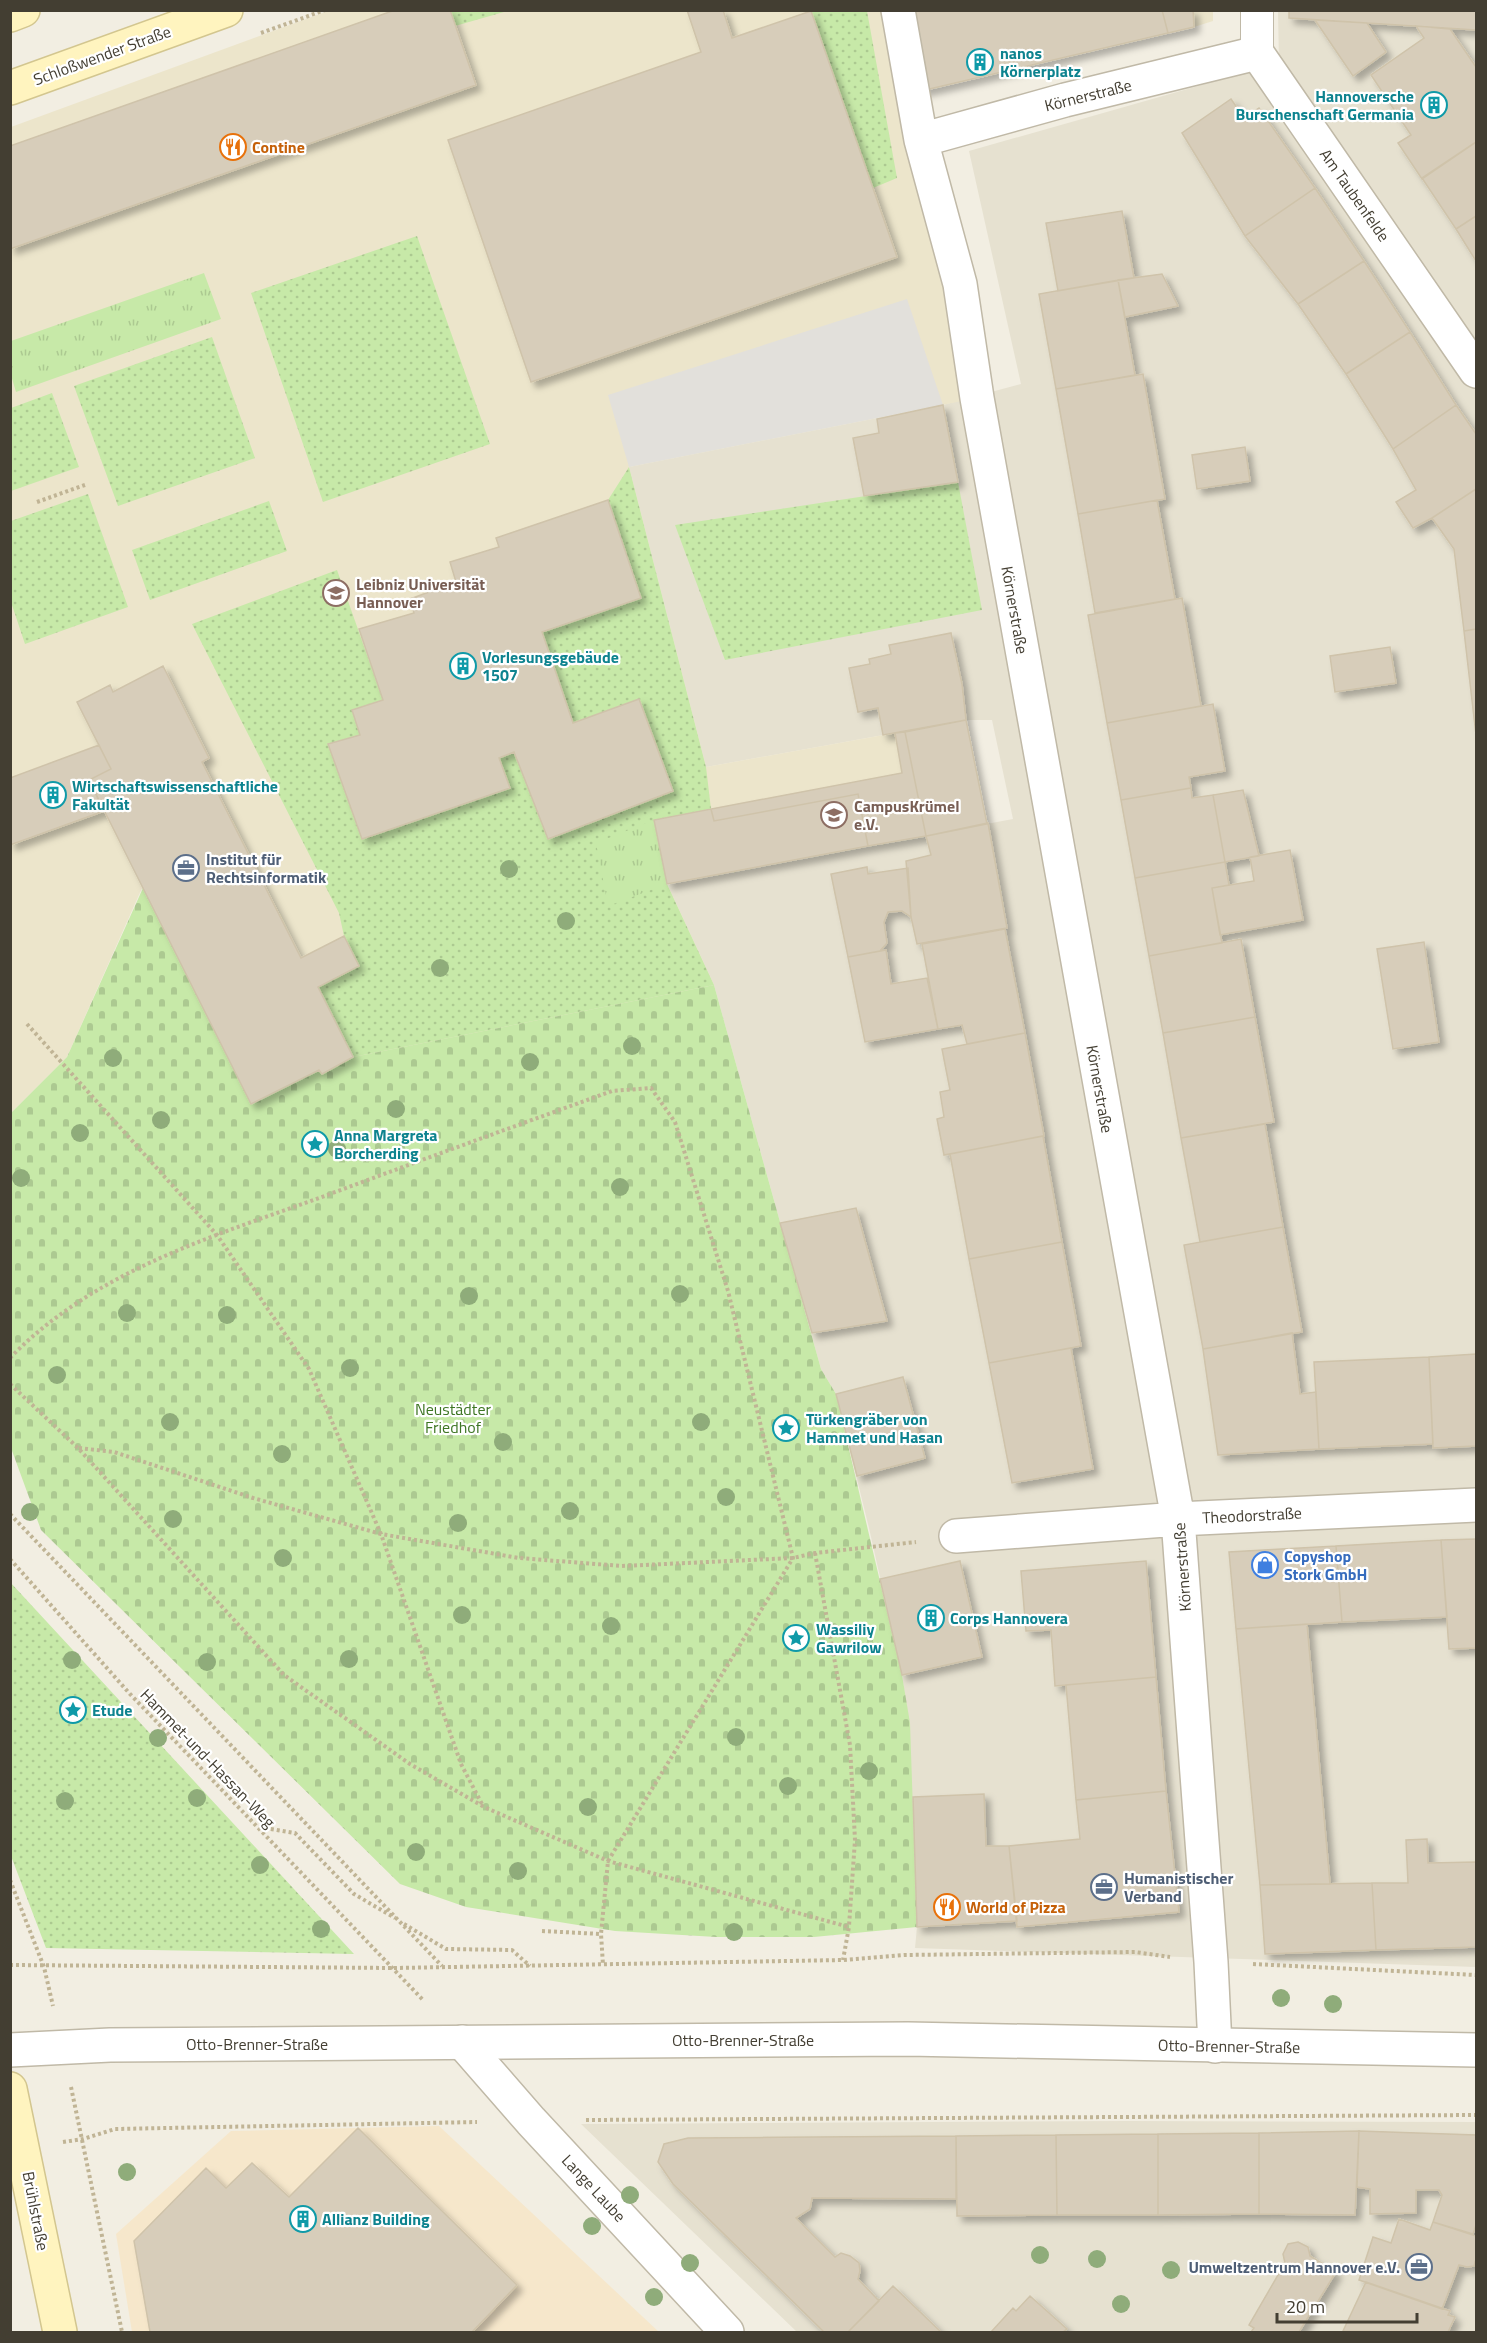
<svg xmlns="http://www.w3.org/2000/svg" width="1487" height="2343" font-family="'Titillium Web',sans-serif">
  <style>
    .residential { fill: #e6e1d0 }
    .commercial { fill: #f6e7cb }
    .education { fill: #ece5cb }
    .grass { fill: url(#grass-dots) }
    .cemetery { fill: url(#cemetery-stones) }
    .park { fill: url(#park-tufts) }
    .parking { fill: #e2e0db }
    .building { fill: #d7cdba; stroke: #cfc3aa; stroke-width: 1.5; filter: url(#shadow) }
    .lines { fill: none; stroke-linecap: round; stroke-linejoin: round }
    .pedestrian-casing { stroke: #c0b9a7; stroke-width: 34 }
    .minor-casing { stroke: #c0b9a7; stroke-width: 36 }
    .tertiary-casing { stroke: #c0b9a7; stroke-width: 36 }
    .secondary-casing { stroke: #d3c68f; stroke-width: 36 }
    .path { stroke: #c0b495; stroke-width: 4; stroke-dasharray: 3 3; stroke-linecap: butt }
    .pedestrian { stroke: #fff; stroke-width: 32 }
    .minor { stroke: #fff; stroke-width: 33 }
    .tertiary { stroke: #fff; stroke-width: 33 }
    .secondary { stroke: #fff4bf; stroke-width: 33 }
    .tree { fill: #8fac7a }
    .labels { text-anchor: middle; dominant-baseline: central; stroke-width: 4.5; stroke-linejoin: round; paint-order: stroke }
    .culture-label { font-size: 16px; font-weight: bold; fill: #0d838f; stroke: #fff; text-anchor: start }
    .street-label { font-size: 16px; fill: #433e32; stroke: #fff }
    .food-label { font-size: 16px; font-weight: bold; fill: #c56008; stroke: #fff; text-anchor: start }
    .education-label { font-size: 16px; font-weight: bold; fill: #785e54; stroke: #fff; text-anchor: start }
    .service-label { font-size: 16px; font-weight: bold; fill: #4e5e75; stroke: #fff; text-anchor: start }
    .park-label { font-size: 16px; fill: #3e7624; stroke: #fff }
    .shop-label { font-size: 16px; font-weight: bold; fill: #366cbe; stroke: #fff; text-anchor: start }
  </style>
  <defs>
    <pattern id="grass-dots" width="8" height="8" patternUnits="userSpaceOnUse" patternTransform="scale(1.5)"><rect width="8" height="8" fill="#c7e9a8"/><path d="M2 2h.1M6 6h.1" fill="none" stroke="#acc991" stroke-width="1.8" stroke-linecap="round"/></pattern>
    <pattern id="cemetery-stones" width="16" height="16" patternUnits="userSpaceOnUse" patternTransform="scale(1.5)"><rect width="16" height="16" fill="#c7e9a8"/><path d="M2 7V4a2 2 0 0 1 4 0v3zM10 15v-3a2 2 0 0 1 4 0v3z" fill="#acc991"/></pattern>
    <pattern id="park-tufts" width="24" height="20" patternUnits="userSpaceOnUse" patternTransform="scale(1.5)"><rect width="24" height="20" fill="#c7e9a8"/><path d="M3 7l-1-3M5 7V3M7 7l1-3M15 17l-1-3M17 17v-4M19 17l1-3" fill="none" stroke="#acc991"/></pattern>
    <filter id="shadow"><feDropShadow dx="5.5" dy="5.5" stdDeviation="3" flood-color="#0004"/></filter>
  </defs>
  <rect width="100%" height="100%" fill="#f2eee2"/>
  <path class="residential" d="M1278,11H1476V1967L915,1948L917,1927L909,1723L902,1675L869,1528L836,1394L821,1369L714,985L667,884L1013,819L992,720H966L706,767L629,467L943,405L1021,384L969,151L1279,63Z
    M1127,2121L1476,2122V2332H797L581,2124Z"/>
  <path class="commercial" d="M439,2126L659,2332H132L116,2234L231,2131Z"/>
  <path class="education" d="M328,11H898L977,398L629,467L706,767L966,720L987,824L667,884L714,985L322,1074L319,1070L251,1104L142,888L67,1057L11,1113V127Z
    M1162,11H1213V21L1194,27Z"/>
  <path class="grass" d="M511,10L455,26L450,11Z
    M811,11H867L897,178L873,188Z
    M417,236L490,444L323,502L251,293Z
    M212,337L255,458L118,506L74,386Z
    M52,393L79,467L11,491V408Z
    M629,467L706,767L711,809L654,821L667,884L714,985L353,1057L318,987L358,966L344,936L339,913L192,624L337,570L383,700L352,710L360,735L362,839L510,788L499,758L514,752L548,839L673,791L639,699L573,723L542,632L641,598L608,500Z
    M958,482L982,610L725,660L675,525Z
    M88,494L128,607L25,644L11,602V521Z
    M269,501L287,551L150,600L132,550Z
    M10,1582L354,1954L46,1948L11,1856Z"/>
  <path class="cemetery" d="M143,888L252,1104L319,1070L322,1073L353,1057L714,985L821,1369L836,1394L902,1675L910,1723L917,1927L814,1937H716L615,1931L466,1907L400,1884L41,1530L11,1448V1113L67,1057Z"/>
  <path class="park" d="M204,273L221,319L16,392L11,375V341Z
    M654,820L667,884L608,906L596,843Z"/>
  <path class="parking" d="M907,299L943,405L629,467L608,395Z"/>
  <path class="building" d="M395,10H450L476,85L10,249V146Z
    M687,10H723L732,38L811,11L897,257L531,382L448,140L701,52Z
    M905,10H1162L1168,33L921,91Z
    M1162,10H1193L1194,27L1168,33Z
    M1289,10H1476V30L1289,18Z
    M1315,20L1367,23L1386,52L1353,76Z
    M1416,26L1450,29L1476,67V142L1422,179L1398,143L1411,135L1371,75L1424,38Z
    M1231,99L1244,118L1259,108L1315,188L1245,236L1182,133Z
    M1476,142V216L1456,229L1422,178Z
    M1315,188L1364,261L1298,304L1245,236Z
    M1122,211L1134,278L1058,291L1046,223Z
    M1476,216V261L1456,229Z
    M1364,261L1410,332L1346,374L1298,304Z
    M1162,274L1178,306L1125,317L1118,280Z
    M1118,280L1135,375L1056,389L1039,294Z
    M1410,332L1456,405L1393,449L1346,374Z
    M1143,374L1165,499L1078,514L1056,389Z
    M943,405L958,482L864,496L853,438L879,433L877,419Z
    M1456,405L1476,434V489L1432,518L1413,528L1396,502L1416,490L1393,449Z
    M1245,447L1250,481L1197,489L1192,455Z
    M1476,489V629L1464,631L1454,549L1432,518Z
    M608,500L641,598L542,632L573,723L639,699L673,791L548,839L514,752L499,758L510,788L362,839L328,744L360,735L352,710L383,700L359,629L414,613L410,599L456,582L450,562L499,547L496,538Z
    M1157,500L1175,599L1095,613L1078,514Z
    M1182,598L1201,706L1107,723L1088,615Z
    M1476,629V735L1464,631Z
    M951,633L962,684L966,720L883,735L878,708L858,712L849,668L870,664L869,659L891,654L889,645Z
    M1390,647L1396,683L1335,692L1330,656Z
    M163,666L209,758L202,762L301,958L344,936L359,966L318,987L353,1057L322,1074L319,1070L251,1104L89,780L111,769L77,702L110,685L113,692Z
    M1213,704L1225,771L1189,777L1191,788L1121,800L1107,723Z
    M966,720L987,824L926,836L905,732Z
    M905,732L926,836L868,846L858,794L714,821L711,809L902,773L895,733Z
    M99,745L111,769L89,780L104,811L10,845V778Z
    M1191,788L1192,798L1213,795L1225,862L1135,878L1121,800Z
    M1243,790L1259,856L1225,862L1213,795Z
    M858,794L868,846L667,884L654,820L711,809L714,821Z
    M988,823L1007,928L917,944L911,917L906,861L931,855L926,836Z
    M1290,850L1303,920L1220,935L1212,888L1254,881L1250,857Z
    M1225,862L1229,885L1212,888L1222,943L1149,956L1135,878Z
    M867,867L868,874L908,868L911,917L902,911L888,912L884,922L887,943L880,951L848,957L831,874Z
    M1005,929L1025,1033L967,1044L962,1025L938,1029L922,944Z
    M1241,939L1255,1017L1163,1033L1149,956Z
    M1424,942L1439,1042L1393,1049L1377,949Z
    M886,950L891,984L927,978L938,1029L865,1042L848,957Z
    M1255,1017L1274,1122L1181,1138L1163,1033Z
    M1025,1033L1044,1136L944,1155L937,1119L944,1117L940,1092L950,1090L942,1049Z
    M1265,1124L1283,1227L1200,1242L1181,1138Z
    M1043,1136L1062,1242L969,1259L950,1154Z
    M856,1208L887,1321L812,1333L780,1223Z
    M1283,1227L1302,1332L1203,1349L1184,1245Z
    M1062,1242L1081,1346L989,1363L969,1259Z
    M1292,1333L1300,1394L1316,1392L1319,1449L1218,1455L1203,1349Z
    M1071,1348L1093,1469L1012,1483L989,1363Z
    M1476,1354V1446L1433,1448L1429,1357Z
    M1429,1357L1433,1444L1319,1449L1314,1362Z
    M903,1377L925,1458L857,1476L836,1394Z
    M1476,1539V1648L1449,1649L1441,1540Z
    M1441,1540L1447,1617L1342,1622L1336,1546Z
    M1336,1546L1342,1622L1236,1629L1229,1552Z
    M960,1561L982,1657L902,1675L880,1579Z
    M1146,1561L1156,1677L1055,1686L1051,1630L1026,1631L1021,1571Z
    M1307,1624L1330,1884L1260,1885L1236,1629Z
    M1156,1677L1166,1791L1076,1800L1066,1685Z
    M1166,1791L1179,1912L1017,1927L1009,1846L1080,1839L1076,1800Z
    M984,1794L986,1846H1009L1017,1921L917,1927L913,1797Z
    M1427,1839L1428,1863L1476,1862V1947L1376,1950L1372,1883H1408L1406,1840Z
    M1372,1883L1376,1950L1265,1954L1260,1885Z
    M358,2128L517,2285L472,2332H150L134,2241L206,2168L226,2188L252,2163L289,2197Z
    M1359,2131L1355,2215L1259,2214V2133Z
    M1359,2131L1476,2135V2225L1473,2234L1433,2222L1442,2195L1439,2190H1416V2213L1370,2214V2189L1357,2187Z
    M1259,2133V2214L1158,2215V2134Z
    M1158,2134V2215H1057L1056,2135Z
    M1056,2135L1057,2215L957,2216L956,2136Z
    M956,2136V2199L812,2198L810,2209L796,2218L835,2257L841,2253L850,2256L859,2263L860,2271L858,2279L879,2301L848,2332H824L673,2184L658,2162L664,2144L688,2138Z
    M1399,2219L1430,2230L1433,2222L1476,2236V2259L1474,2266L1467,2267L1459,2265L1442,2309L1359,2280L1373,2237L1391,2243Z
    M1298,2242L1308,2247L1310,2256L1336,2272L1299,2332H1251L1254,2328L1249,2325L1285,2263L1283,2254L1288,2244Z
    M1366,2282L1450,2311L1448,2315L1455,2317L1448,2332L1343,2331Z
    M893,2286L941,2332H848Z
    M1030,2296L1067,2329L1063,2332H991L1013,2308L1016,2311Z"/>
  <g class="lines">
    <defs>
      <path id="pedestrian" d="M1257,10V53"/>
      <path id="minor" d="M898,10L921,140L960,284L977,398L1178,1519L1211,1962L1215,2046
        M921,140L1065,100L1257,53L1476,371
        M956,1536L1178,1519L1476,1505
        M462,2042L531,2121L727,2332"/>
      <path id="tertiary" d="M10,2050L110,2045L908,2039L1476,2050"/>
      <path id="secondary" d="M10,15L23,10
        M10,88L226,10
        M10,2089L60,2332"/>
    </defs>
    <use href="#pedestrian" class="pedestrian-casing"/>
    <use href="#minor" class="minor-casing"/>
    <use href="#tertiary" class="tertiary-casing"/>
    <use href="#secondary" class="secondary-casing"/>
    <path class="path" d="M261,33L325,10
      M37,502L85,485
      M27,1024L217,1235L309,1369L381,1534L461,1764L483,1806
      M10,1358C96,1269 218,1235 330,1194C424,1159 518,1125 612,1091L651,1088L675,1122L728,1291L793,1558L608,1861L601,1934L603,1965
      M10,1384L78,1448L284,1675L410,1764L484,1807L608,1861L849,1927L843,1960
      M79,1448L114,1452L253,1498L381,1534L519,1558L622,1566L793,1558L815,1553L916,1542
      M10,1514L442,1966
      M815,1553L850,1745L855,1840L849,1926
      M10,1559L130,1694L424,2001
      M259,1827L295,1833L354,1894L395,1918
      M10,1880L44,1967L53,2006
      M404,1924L446,1949L512,1950L530,1966
      M542,1931L601,1934
      M1253,1964L1476,1975
      M10,1965L394,1968L843,1960L905,1955L1135,1952L1170,1957
      M71,2087L122,2332
      M586,2120L1476,2115
      M63,2142L83,2139L115,2129L477,2122"/>
    <use href="#pedestrian" class="pedestrian"/>
    <use href="#minor" class="minor"/>
    <use href="#tertiary" class="tertiary"/>
    <use href="#secondary" class="secondary"/>
  </g>
  <g class="tree">
    <circle cx="509" cy="869" r="9"/>
    <circle cx="566" cy="921" r="9"/>
    <circle cx="440" cy="968" r="9"/>
    <circle cx="632" cy="1046" r="9"/>
    <circle cx="113" cy="1058" r="9"/>
    <circle cx="530" cy="1062" r="9"/>
    <circle cx="396" cy="1109" r="9"/>
    <circle cx="161" cy="1120" r="9"/>
    <circle cx="80" cy="1133" r="9"/>
    <circle cx="337" cy="1149" r="9"/>
    <circle cx="21" cy="1178" r="9"/>
    <circle cx="620" cy="1187" r="9"/>
    <circle cx="680" cy="1294" r="9"/>
    <circle cx="469" cy="1296" r="9"/>
    <circle cx="127" cy="1313" r="9"/>
    <circle cx="227" cy="1315" r="9"/>
    <circle cx="350" cy="1368" r="9"/>
    <circle cx="57" cy="1375" r="9"/>
    <circle cx="170" cy="1422" r="9"/>
    <circle cx="701" cy="1422" r="9"/>
    <circle cx="503" cy="1442" r="9"/>
    <circle cx="282" cy="1454" r="9"/>
    <circle cx="726" cy="1497" r="9"/>
    <circle cx="570" cy="1511" r="9"/>
    <circle cx="30" cy="1512" r="9"/>
    <circle cx="173" cy="1519" r="9"/>
    <circle cx="458" cy="1523" r="9"/>
    <circle cx="283" cy="1558" r="9"/>
    <circle cx="462" cy="1615" r="9"/>
    <circle cx="611" cy="1626" r="9"/>
    <circle cx="349" cy="1659" r="9"/>
    <circle cx="72" cy="1660" r="9"/>
    <circle cx="207" cy="1662" r="9"/>
    <circle cx="736" cy="1737" r="9"/>
    <circle cx="158" cy="1738" r="9"/>
    <circle cx="869" cy="1771" r="9"/>
    <circle cx="788" cy="1786" r="9"/>
    <circle cx="197" cy="1798" r="9"/>
    <circle cx="65" cy="1801" r="9"/>
    <circle cx="588" cy="1807" r="9"/>
    <circle cx="416" cy="1852" r="9"/>
    <circle cx="260" cy="1865" r="9"/>
    <circle cx="518" cy="1871" r="9"/>
    <circle cx="321" cy="1929" r="9"/>
    <circle cx="734" cy="1932" r="9"/>
    <circle cx="1281" cy="1998" r="9"/>
    <circle cx="1333" cy="2004" r="9"/>
    <circle cx="127" cy="2172" r="9"/>
    <circle cx="630" cy="2195" r="9"/>
    <circle cx="592" cy="2226" r="9"/>
    <circle cx="1040" cy="2255" r="9"/>
    <circle cx="1097" cy="2259" r="9"/>
    <circle cx="690" cy="2263" r="9"/>
    <circle cx="1171" cy="2270" r="9"/>
    <circle cx="654" cy="2297" r="9"/>
    <circle cx="1121" cy="2304" r="9"/>
  </g>
  <defs>
    <symbol id="building-ring" viewBox="-11 -11 22 22"><circle r="9.5" fill="#fff" stroke="#0f9aa8" stroke-width="1.5"/><path d="M-4-6H4V6H1V3H-1V6H-4ZM-2.5-4.3h1.7v1.8h-1.7ZM.8-4.3h1.7v1.8H.8ZM-2.5-1h1.7V.8h-1.7ZM.8-1h1.7V.8H.8Z" fill="#0f9aa8"/></symbol>
    <symbol id="restaurant-ring" viewBox="-11 -11 22 22"><circle r="9.5" fill="#fff" stroke="#e8710a" stroke-width="1.5"/><path d="M-5-6h1v4h1v-4h1v4h1v-4h1v5L-1.5 .5V6h-2V.5L-5-1ZM5-6V6H3V1.5H1.5Q1.5-4 5-6Z" fill="#e8710a"/></symbol>
    <symbol id="university-ring" viewBox="-11 -11 22 22"><circle r="9.5" fill="#fff" stroke="#8d6e63" stroke-width="1.5"/><path d="M0-5L7-2L0 1L-7-2ZM-4 1L0 2.5L4 1V4Q0 6-4 4Z" fill="#8d6e63"/></symbol>
    <symbol id="school-ring" viewBox="-11 -11 22 22"><circle r="9.5" fill="#fff" stroke="#8d6e63" stroke-width="1.5"/><path d="M0-5L7-2L0 1L-7-2ZM-4 1L0 2.5L4 1V4Q0 6-4 4Z" fill="#8d6e63"/></symbol>
    <symbol id="office-ring" viewBox="-11 -11 22 22"><circle r="9.5" fill="#fff" stroke="#5c6f8a" stroke-width="1.5"/><path d="M-6-3h4V-5.5h4V-3h4V5H-6ZM-1-4.5V-3h2v-1.5ZM-6 0V1H6V0Z" fill="#5c6f8a"/></symbol>
    <symbol id="sight-ring" viewBox="-11 -11 22 22"><circle r="9.5" fill="#fff" stroke="#0f9aa8" stroke-width="1.5"/><path d="M0-6L1.8-2.2L6-1.7L2.9 1.2L3.7 5.4L0 3.3L-3.7 5.4L-2.9 1.2L-6-1.7L-1.8-2.2Z" fill="#0f9aa8"/></symbol>
    <symbol id="shop-ring" viewBox="-11 -11 22 22"><circle r="9.5" fill="#fff" stroke="#3f7fe0" stroke-width="1.5"/><path d="M-5-2.5h2.3a2.7 3.5 0 0 1 5.4 0H5L5.5 6h-11ZM-1.5-2.5h3a1.5 2.3 0 0 0-3 0Z" fill="#3f7fe0"/></symbol>
  </defs>
  <g fill-rule="evenodd">
    <use href="#building-ring" x="965" y="47" width="30" height="30"/>
    <use href="#building-ring" x="1419" y="90" width="30" height="30"/>
    <use href="#restaurant-ring" x="218" y="132" width="30" height="30"/>
    <use href="#university-ring" x="321" y="578" width="30" height="30"/>
    <use href="#building-ring" x="448" y="651" width="30" height="30"/>
    <use href="#building-ring" x="38" y="780" width="30" height="30"/>
    <use href="#school-ring" x="819" y="800" width="30" height="30"/>
    <use href="#office-ring" x="171" y="853" width="30" height="30"/>
    <use href="#sight-ring" x="300" y="1129" width="30" height="30"/>
    <use href="#sight-ring" x="771" y="1413" width="30" height="30"/>
    <use href="#shop-ring" x="1250" y="1550" width="30" height="30"/>
    <use href="#building-ring" x="916" y="1603" width="30" height="30"/>
    <use href="#sight-ring" x="781" y="1623" width="30" height="30"/>
    <use href="#sight-ring" x="58" y="1695" width="30" height="30"/>
    <use href="#office-ring" x="1089" y="1872" width="30" height="30"/>
    <use href="#restaurant-ring" x="932" y="1892" width="30" height="30"/>
    <use href="#building-ring" x="288" y="2204" width="30" height="30"/>
    <use href="#office-ring" x="1404" y="2252" width="30" height="30"/>
  </g>
  <g class="labels">
    <g class="culture-label">
      <text x="1000" y="53">nanos<tspan x="1000" dy="18">Körnerplatz</tspan></text>
      <text x="1414" y="96" text-anchor="end">Hannoversche<tspan x="1414" dy="18">Burschenschaft Germania</tspan></text>
      <text x="482" y="657">Vorlesungsgebäude<tspan x="482" dy="18">1507</tspan></text>
      <text x="72" y="786">Wirtschaftswissenschaftliche<tspan x="72" dy="18">Fakultät</tspan></text>
      <text x="334" y="1135">Anna Margreta<tspan x="334" dy="18">Borcherding</tspan></text>
      <text x="806" y="1419">Türkengräber von<tspan x="806" dy="18">Hammet und Hasan</tspan></text>
      <text x="950" y="1618">Corps Hannovera</text>
      <text x="816" y="1629">Wassiliy<tspan x="816" dy="18">Gawrilow</tspan></text>
      <text x="92" y="1710">Etude</text>
      <text x="322" y="2219">Allianz Building</text>
    </g>
    <g class="street-label">
      <text transform="translate(102 55) rotate(-20)">Schloßwender Straße</text>
      <text transform="translate(1088 95) rotate(-14)">Körnerstraße</text>
      <text transform="translate(1355 195) rotate(55)">Am Taubenfelde</text>
      <text transform="translate(1015 610) rotate(80)">Körnerstraße</text>
      <text transform="translate(1100 1089) rotate(80)">Körnerstraße</text>
      <text transform="translate(1252 1515) rotate(-3)">Theodorstraße</text>
      <text transform="translate(1182 1567) rotate(-94)">Körnerstraße</text>
      <text transform="translate(208 1758) rotate(46)">Hammet-und-Hassan-Weg</text>
      <text x="743" y="2040">Otto-Brenner-Straße</text>
      <text x="257" y="2044">Otto-Brenner-Straße</text>
      <text transform="translate(1229 2046) rotate(1)">Otto-Brenner-Straße</text>
      <text transform="translate(594 2188) rotate(47)">Lange Laube</text>
      <text transform="translate(36 2211) rotate(79)">Brühlstraße</text>
    </g>
    <g class="food-label">
      <text x="252" y="147">Contine</text>
      <text x="966" y="1907">World of Pizza</text>
    </g>
    <g class="education-label">
      <text x="356" y="584">Leibniz Universität<tspan x="356" dy="18">Hannover</tspan></text>
      <text x="854" y="806">CampusKrümel<tspan x="854" dy="18">e.V.</tspan></text>
    </g>
    <g class="service-label">
      <text x="206" y="859">Institut für<tspan x="206" dy="18">Rechtsinformatik</tspan></text>
      <text x="1124" y="1878">Humanistischer<tspan x="1124" dy="18">Verband</tspan></text>
      <text x="1400" y="2267" text-anchor="end">Umweltzentrum Hannover e.V.</text>
    </g>
    <g class="park-label">
      <text x="453" y="1409">Neustädter<tspan x="453" dy="18">Friedhof</tspan></text>
    </g>
    <g class="shop-label">
      <text x="1284" y="1556">Copyshop<tspan x="1284" dy="18">Stork GmbH</tspan></text>
    </g>
  </g>
  <rect width="1487" height="2343" fill="none" stroke="#433e32" stroke-width="24"/>
  <path d="M1277 2313v9h140v-9" fill="none" stroke="#433e32" stroke-width="3"/>
  <text x="1286" y="2313" font-size="18" fill="#433e32" stroke="#ffffff" stroke-width="4.5" paint-order="stroke">20 m</text>
</svg>
